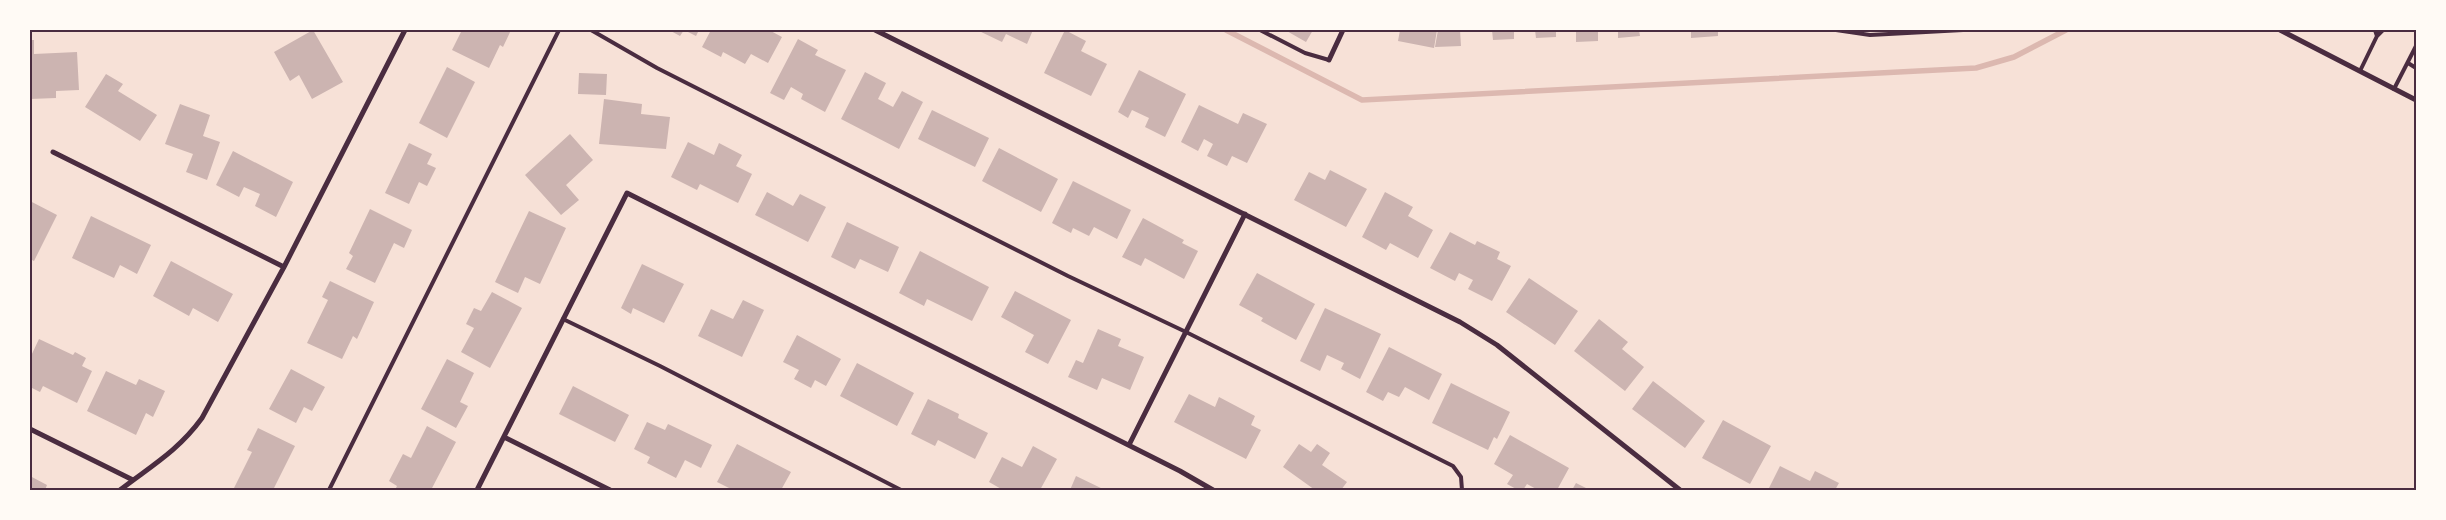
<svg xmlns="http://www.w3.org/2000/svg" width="2446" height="520" font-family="Manrope,sans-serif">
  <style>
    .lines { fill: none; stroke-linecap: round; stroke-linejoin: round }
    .stream { stroke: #dcb8b0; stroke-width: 5.5 }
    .building { fill: #ccb4b1 }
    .service { stroke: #4a2c40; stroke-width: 4 }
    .minor { stroke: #4a2c40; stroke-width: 5 }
    .neatline { fill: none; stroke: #4a2c40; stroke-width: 2 }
  </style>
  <rect width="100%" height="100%" fill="#f7e1d7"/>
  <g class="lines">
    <path class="stream" d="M1226,30L1362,100L1976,68L2014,57L2066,30"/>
  </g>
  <path class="building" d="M313,30L343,82L312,99L299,75L290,81L274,52Z
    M462,30H511L503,47L500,45L489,68L452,50Z
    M669,30H684L680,36Z
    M684,30H699L696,36Z
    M711,30H769L782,37L768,63L751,54L745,64L723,52L721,57L702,47Z
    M977,30H1033L1027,44L1006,34L1002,42Z
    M1065,30L1086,41L1081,51L1107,64L1091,96L1044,73Z
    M1285,30H1313L1306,42Z
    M1400,30H1437L1434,48L1398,41Z
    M1438,30H1460L1461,46L1435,47Z
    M1492,30H1514V39L1493,40Z
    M1535,30H1556V37L1536,38Z
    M1576,30H1598V41L1576,42Z
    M1618,30H1639L1640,36L1618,38Z
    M1691,30H1718V36L1691,38Z
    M798,39L818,50L815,55L846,70L825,112L801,99L803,94L791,87L784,100L770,93Z
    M30,40H34V54L77,52L79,90L56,91V98L30,99Z
    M447,67L475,82L447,138L419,123Z
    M1139,70L1186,94L1165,137L1145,127L1149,118L1132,110L1128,118L1118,112Z
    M865,72L886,83L878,99L893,107L902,91L923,102L899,149L841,119Z
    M579,73L607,74L606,95L578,94Z
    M106,74L123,84L118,91L157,115L140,141L85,107Z
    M604,99L642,104L641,114L670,117L666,149L599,144Z
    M180,104L210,115L203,136L220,142L207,180L186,172L193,154L165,144Z
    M1199,105L1238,124L1243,113L1267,124L1247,163L1232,156L1227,166L1207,156L1213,144L1204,139L1198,151L1181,142Z
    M932,110L989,138L975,167L918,139Z
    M570,134L593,160L566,185L579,200L561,215L525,175Z
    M688,142L714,155L719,143L742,155L736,166L752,174L738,203L700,184L697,190L671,177Z
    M409,143L432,154L427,164L436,168L427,186L419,182L409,204L385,193Z
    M999,148L1058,179L1041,212L982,181Z
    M233,151L293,182L276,217L255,206L260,194L244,187L239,197L216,185Z
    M1330,170L1367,189L1346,227L1294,200L1309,172L1325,180Z
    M1073,181L1131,210L1117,239L1094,227L1089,236L1073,228L1071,233L1052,223Z
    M767,192L793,206L800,194L826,207L808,242L755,215Z
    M1385,192L1413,207L1408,216L1433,230L1418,258L1390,243L1386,250L1362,237Z
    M30,201L57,215L34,261L30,259Z
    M370,209L412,230L404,248L394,243L375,283L346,269L353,256L349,253Z
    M529,211L566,228L540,284L525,277L518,293L495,282Z
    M91,216L151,245L137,274L120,265L114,278L72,258Z
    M1143,218L1184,240L1182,243L1198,251L1184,279L1145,258L1141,266L1122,257Z
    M847,222L899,247L888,272L860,259L855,269L831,257Z
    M1450,232L1475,245L1477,241L1500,252L1497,259L1511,266L1492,301L1468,289L1473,280L1459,273L1455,281L1430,268Z
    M920,251L989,287L972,321L927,299L924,306L899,293Z
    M171,261L233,294L218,322L193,308L189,316L153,296Z
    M642,264L684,284L664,323L633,308L631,314L621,308Z
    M1257,273L1315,304L1296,340L1261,321L1263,318L1239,305Z
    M1529,278L1578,311L1555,345L1506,312Z
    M330,281L374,302L357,339L353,336L342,359L307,343L328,300L322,297Z
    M1015,291L1071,320L1048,364L1025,352L1034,335L1001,317Z
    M492,292L522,308L490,368L461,352L474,328L466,324L474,308L481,311Z
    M743,300L764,310L742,357L698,336L711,309L733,319Z
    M1325,308L1381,334L1360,379L1341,369L1344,363L1327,355L1320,371L1300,361Z
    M1599,319L1628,342L1622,349L1644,367L1625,391L1574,351Z
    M1098,329L1121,339L1118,346L1144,357L1130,390L1102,378L1097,390L1068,377L1076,360L1083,363Z
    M797,335L841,359L826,386L815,380L811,388L794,379L799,370L783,362Z
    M39,339L73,355L75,352L86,358L82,366L92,371L77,403L43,386L40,392L30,387V358Z
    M1389,347L1442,374L1429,400L1405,387L1399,397L1388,392L1383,401L1366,392Z
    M447,359L474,373L460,402L468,406L456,428L421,409Z
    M857,363L914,393L897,426L840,396Z
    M291,369L325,387L312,411L304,407L296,423L269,409Z
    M106,371L136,385L139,379L165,391L153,417L146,413L136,435L87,411Z
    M1653,381L1705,421L1685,448L1632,409Z
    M1451,383L1510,412L1497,439L1494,437L1488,450L1432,423Z
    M573,386L629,415L615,442L559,414Z
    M1189,394L1215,407L1219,397L1255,416L1251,425L1261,430L1246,459L1174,422Z
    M928,399L959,414L958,418L988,433L975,459L938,440L935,446L911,434Z
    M1723,420L1771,446L1750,484L1702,458Z
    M647,422L665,430L668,424L712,445L701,468L685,460L676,478L647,463L650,457L634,449Z
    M427,426L456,442L431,490H395L397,486L389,481L403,454L411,458Z
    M258,428L295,446L273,490H239L234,488L252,452L247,450Z
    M1510,435L1569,468L1557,490H1538L1527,484L1523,490H1518L1507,484L1513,475L1494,464Z
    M737,444L791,472L781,490H733L717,482Z
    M1299,444L1311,452L1317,444L1330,453L1322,465L1347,482L1341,490H1315L1283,467Z
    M1033,446L1057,459L1040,490H1003L989,482L1002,457L1022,467Z
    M1780,466L1810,481L1815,471L1839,483L1835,490H1768Z
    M30,476L47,485L45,490H30Z
    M1076,476L1105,490H1070Z
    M1576,483L1590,490H1572Z"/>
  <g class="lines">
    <path class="service" d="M591,30L657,68L1068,276L1186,332L1453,466L1461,477L1462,490
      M1260,30L1305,53L1329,60
      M1836,30L1870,35L1963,30
      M2377,36L2383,30
      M2408,63L2416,68
      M2360,71L2377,36L2375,30
      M2394,89L2416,46
      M563,319L660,366L901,490
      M329,490L559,30"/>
    <path class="minor" d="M875,30L1460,322L1497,345L1680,490
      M2280,30L2416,100
      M1329,60L1343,30
      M53,152L284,267
      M30,429L133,480
      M504,437L610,490
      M1129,445L1245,214
      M120,490C151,466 178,451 202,418L284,267L405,30
      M477,490L627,193L1180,471L1213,490"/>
  </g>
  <rect width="2446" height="520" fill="none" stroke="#fffaf5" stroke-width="62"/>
  <rect x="31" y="31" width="2384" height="458" class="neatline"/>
</svg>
